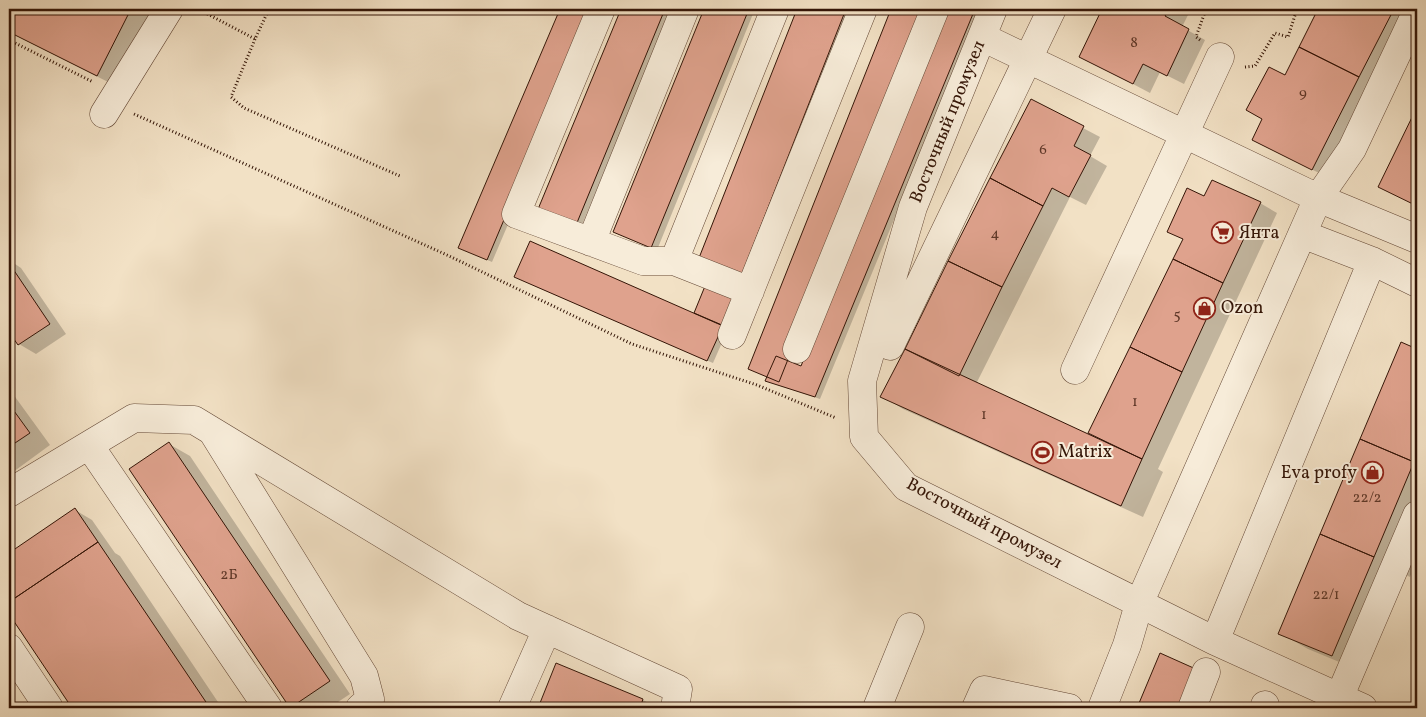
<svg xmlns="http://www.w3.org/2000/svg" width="1426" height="717" font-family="Vollkorn,serif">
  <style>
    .shadow { fill: #0003 }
    .building { fill: #dfa28d; stroke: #341507 }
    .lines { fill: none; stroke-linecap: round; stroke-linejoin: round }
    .minor-casing { stroke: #644836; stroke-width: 29 }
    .path { stroke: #341507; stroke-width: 3; stroke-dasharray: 1 2.5; stroke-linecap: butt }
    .minor { stroke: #f7ecd9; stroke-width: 28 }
    .labels { text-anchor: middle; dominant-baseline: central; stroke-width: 4; stroke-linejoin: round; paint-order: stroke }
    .number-label { font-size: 15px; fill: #5f3828 }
    .street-label { font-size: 18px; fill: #341507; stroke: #f7ecd9 }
    .poi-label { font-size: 18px; fill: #341507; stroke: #f7ecd9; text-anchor: start }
  </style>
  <rect width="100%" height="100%" fill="#f2e1c5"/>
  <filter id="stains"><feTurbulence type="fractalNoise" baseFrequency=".004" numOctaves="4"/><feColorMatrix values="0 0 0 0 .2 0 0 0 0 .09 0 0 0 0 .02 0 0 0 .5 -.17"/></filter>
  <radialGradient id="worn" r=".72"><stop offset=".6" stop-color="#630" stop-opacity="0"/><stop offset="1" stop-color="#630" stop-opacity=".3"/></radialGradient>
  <path class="shadow" d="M9,9L71,10L152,9L114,85L9,32Z
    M561,9H600L492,262L460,248Z
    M622,9H672L579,232L538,214Z
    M705,9H755L657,250L614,231Z
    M798,9H853L728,329L713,363L521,280L694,315L714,269L698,262Z
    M892,9H934L792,364L801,368L948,9H981L820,399L772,383L767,380L768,377L749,368Z
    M1104,9H1191L1182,27L1205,40L1184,84L1160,72L1150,93L1080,56Z
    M1319,9H1416L1329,178L1271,149L1286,76Z
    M1417,109V206L1380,186Z
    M1083,128L1100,137L1090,156L1107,166L1086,205L1070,197L976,384L1096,439L1184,240L1168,231L1204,198L1260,203L1277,213L1158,469L1163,472L1143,517L903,409L882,396Z
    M9,260L21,268L66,334L36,354L19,344L9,329Z
    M1401,344L1417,351V559L1410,577L1402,573L1361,671L1308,649L1280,633Z
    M9,391L13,394L50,445L9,475Z
    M169,444L190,456L350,694L329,708L291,707Z
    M75,510L92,520L115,553L120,556L222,708H74L9,612V554Z
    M557,665L643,700L657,708H539Z"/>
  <path class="building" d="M9,9H131L97,76L9,32Z
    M560,9H593L487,260L458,248Z
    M621,9H665L574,230L536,214Z
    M704,9H749L651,248L613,232Z
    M797,9H846L722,325L694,313L712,269L697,263Z
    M891,9H927L779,382L748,369Z
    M947,9H975L815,397L765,381L776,356L801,366Z
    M1102,9H1169L1165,16L1189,29L1167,76L1143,64L1133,84L1079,57Z
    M1318,9H1394L1359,77L1299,47Z
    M1299,47L1359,77L1312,170L1252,140L1262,119L1246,110L1269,67L1285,75Z
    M1031,99L1084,126L1074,146L1091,155L1069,197L1052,188L1043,206L990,178Z
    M1417,107V206L1378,187Z
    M990,178L1043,206L1002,287L948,261Z
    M1212,180L1261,202L1223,283L1173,259L1183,239L1167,232L1187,188L1204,196Z
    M530,241L723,326L707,361L514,277Z
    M1173,259L1223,283L1182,372L1130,347Z
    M948,261L1002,287L959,376L905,349Z
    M9,263L50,324L18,345L9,332Z
    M1401,342L1417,349V454L1414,462L1360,439Z
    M1130,347L1182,372L1142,459L1088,433Z
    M905,349L1142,459L1121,506L880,397Z
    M9,404L30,433L9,447Z
    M1360,439L1414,462L1374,557L1320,534Z
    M169,442L330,681L290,708L129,469Z
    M75,508L98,542L9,602V553Z
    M1320,534L1374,557L1332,656L1278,634Z
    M98,542L210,708H72L9,614V602Z
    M1160,653L1198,670L1181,708H1137Z
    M556,663L643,699L640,708H538Z"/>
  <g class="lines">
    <defs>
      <path id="minor" d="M601,9L516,214L643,261H674L750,291
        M993,9L913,207L862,381L864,437L906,487L1215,641L1363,708
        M982,37L1318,198L1417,239
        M104,114L169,9
        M1302,234L1372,261L1417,283
        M591,242L685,9
        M674,261L775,9
        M732,335L863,9
        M890,346L1052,9
        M797,349L935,9
        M1075,370L1220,57
        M214,434L364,676L370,699L360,708
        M89,445L268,708
        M9,493L134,418L194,420L518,616L678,689L675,708
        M1215,641L1372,261
        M9,648L49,708
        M1339,698L1417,515
        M512,708L547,629
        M877,708L910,627
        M976,708L984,690L1069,708
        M1102,708L1127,645L1139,604L1318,198L1352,149L1417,11
        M1192,708L1206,672
        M1264,708L1265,705"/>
    </defs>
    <use href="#minor" class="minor-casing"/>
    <path class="path" d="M198,9L255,39L269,9
      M255,39L231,97L244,108L400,176
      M9,40L93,82
      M1200,40L1196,37L1206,9
      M1245,67L1255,66L1275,33L1288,37L1297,9
      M134,114L447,255L632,344L757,385L836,418"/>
    <use href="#minor" class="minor"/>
  </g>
  <defs>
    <symbol id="supermarket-ring" viewBox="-11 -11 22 22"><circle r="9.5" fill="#f7ecd9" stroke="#8f2418" stroke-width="1.5"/><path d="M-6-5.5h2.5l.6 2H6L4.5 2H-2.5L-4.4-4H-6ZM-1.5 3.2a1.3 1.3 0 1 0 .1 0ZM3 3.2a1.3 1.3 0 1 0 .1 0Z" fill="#8f2418"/></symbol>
    <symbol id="shop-ring" viewBox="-11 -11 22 22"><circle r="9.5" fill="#f7ecd9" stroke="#8f2418" stroke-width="1.5"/><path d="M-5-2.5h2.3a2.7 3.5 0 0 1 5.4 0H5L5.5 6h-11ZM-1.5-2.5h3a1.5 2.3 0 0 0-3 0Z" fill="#8f2418"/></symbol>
    <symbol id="stadium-ring" viewBox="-11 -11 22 22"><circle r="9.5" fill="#f7ecd9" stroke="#8f2418" stroke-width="1.5"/><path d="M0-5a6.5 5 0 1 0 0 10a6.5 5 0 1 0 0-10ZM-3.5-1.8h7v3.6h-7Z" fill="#8f2418"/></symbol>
  </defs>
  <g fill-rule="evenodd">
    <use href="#supermarket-ring" x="1210" y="220" width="25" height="25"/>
    <use href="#shop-ring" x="1192" y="296" width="25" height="25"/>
    <use href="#stadium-ring" x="1030" y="440" width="25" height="25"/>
    <use href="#shop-ring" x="1360" y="460" width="25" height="25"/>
  </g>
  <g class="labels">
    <g class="number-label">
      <text x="1134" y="43">8</text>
      <text x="1303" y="93">9</text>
      <text x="1043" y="150">6</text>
      <text x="995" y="234">4</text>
      <text x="1177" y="315">5</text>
      <text x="1135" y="402">1</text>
      <text x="984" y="415">1</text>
      <text x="1367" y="498">22/2</text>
      <text x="229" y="575">2Б</text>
      <text x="1326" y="595">22/1</text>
    </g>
    <g class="street-label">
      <text transform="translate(948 122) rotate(-68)">Восточный промузел</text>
      <text transform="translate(984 524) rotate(28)">Восточный промузел</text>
    </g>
    <g class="poi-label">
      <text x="1239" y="233">Янта</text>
      <text x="1221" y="308">Ozon</text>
      <text x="1058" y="452">Matrix</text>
      <text x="1357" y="473" text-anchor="end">Eva profy</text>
    </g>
  </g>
  <rect width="1426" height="717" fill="none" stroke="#f2e1c5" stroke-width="30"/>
  <rect x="10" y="10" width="1406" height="697" fill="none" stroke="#341507" stroke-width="2.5"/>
  <rect x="15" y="15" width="1396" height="687" fill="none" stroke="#341507"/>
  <rect width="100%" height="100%" filter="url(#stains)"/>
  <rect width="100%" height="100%" fill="url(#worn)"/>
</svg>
